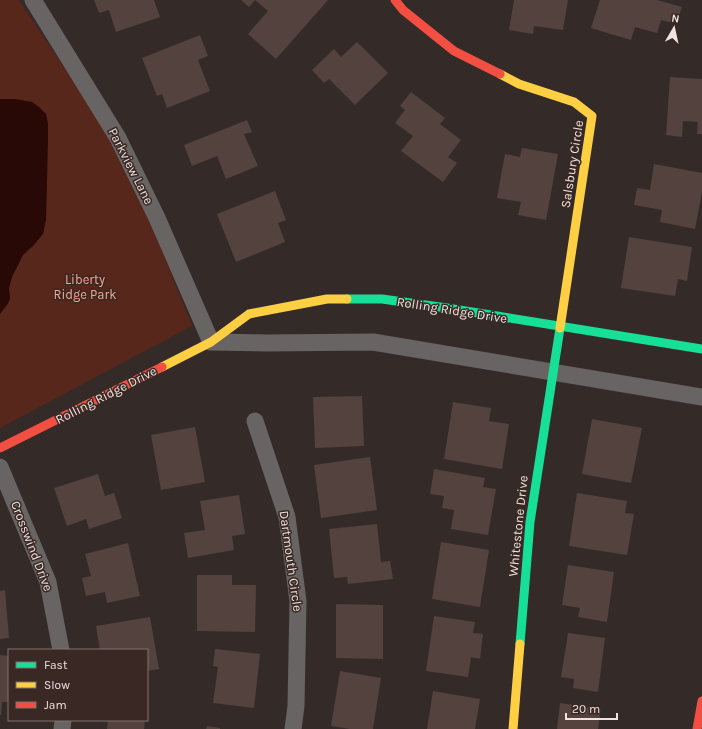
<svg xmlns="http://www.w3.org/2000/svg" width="702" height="729" font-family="Karla,sans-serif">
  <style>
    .green { fill: #56271a }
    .water { fill: #290905 }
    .building { fill: #53423e }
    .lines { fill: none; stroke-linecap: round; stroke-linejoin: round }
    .street { stroke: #686463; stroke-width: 17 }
    .fast { stroke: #16e098; stroke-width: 9 }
    .slow { stroke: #ffcf43; stroke-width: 9 }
    .jam { stroke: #f24e42; stroke-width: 9 }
    .labels { text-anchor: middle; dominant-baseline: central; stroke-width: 3; stroke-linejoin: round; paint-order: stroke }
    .street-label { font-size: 13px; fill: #efe3e0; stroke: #392823 }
    .park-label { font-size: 13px; fill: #fba790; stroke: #392823 }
  </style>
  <rect width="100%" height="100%" fill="#342b28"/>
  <path class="green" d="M0,0H19C51,49 86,97 114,148C145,205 168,266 192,326L0,428Z"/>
  <path class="water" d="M0,99H15L32,102L39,107L46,114L48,124V141L46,220L43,234L33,246L23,255L12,277L9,288L10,299L7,305L0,314Z"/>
  <path class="building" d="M94,0H154L160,17L116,32L109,10L99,13Z
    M241,0H328L276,59L248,34L268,11L255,0L249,7Z
    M514,0H568L563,30L534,26L533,34L509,30Z
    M600,0H657L682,7L676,24L661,20L657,33L635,27L631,40L591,28Z
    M200,35L208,56L198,60L210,91L167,108L162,94L157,96L142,58Z
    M357,42L388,73L355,105L329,79L324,83L312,70L334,49L341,57Z
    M670,77L702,79V134H697L698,122L683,121L682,137L666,135Z
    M411,92L445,118L440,124L461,140L448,157L457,163L443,182L401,151L413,136L395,123L405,110L400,106Z
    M247,120L252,132L244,134L258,166L226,179L217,156L192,166L184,145Z
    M522,148L558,154L546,220L518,215L521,202L497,198L505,154L520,157Z
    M654,164L702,173V192L695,229L660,222L662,210L634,205L637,188L650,190Z
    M275,191L286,220L278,223L285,242L236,262L217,214Z
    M629,237L692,247L687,281L678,279L675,296L621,288Z
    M362,396L364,446L315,448L313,397Z
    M453,402L491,408L489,421L509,424L502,469L444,459Z
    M592,419L642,428L631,483L582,474Z
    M195,427L205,482L161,490L151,435Z
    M370,457L377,510L321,518L314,465Z
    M434,469L485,478L483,487L496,489L488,535L451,529L454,510L442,508L444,496L430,494Z
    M98,474L105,496L114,493L122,518L89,529L86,519L67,526L54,488Z
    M577,493L627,501L625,513L634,514L627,555L569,546Z
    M239,495L245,534L232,536L234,550L188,558L184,533L205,530L200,501Z
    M377,524L381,562L390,561L393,579L348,584L347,577L334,578L329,529Z
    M441,542L489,550L480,607L432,599Z
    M128,543L140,596L107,603L105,592L86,596L82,578L91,576L85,554Z
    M568,565L614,572L607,622L578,617L580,608L562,605Z
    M197,575H232V585H256L255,632L197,631Z
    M5,590L9,638L0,639V591Z
    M336,604L383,605V659L336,658Z
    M434,616L475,622L473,633L483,634L480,659L471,657L468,677L426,671Z
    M150,617L159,669L147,671V650H100L96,626Z
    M568,633L605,638L598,692L573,688L574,679L561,677Z
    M215,649L260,654L254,708L213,703L218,667L213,666Z
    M0,655L9,656V702H2L1,715H0Z
    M340,671L381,678L373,729H350L331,726Z
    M433,691L480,699L475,729H427Z
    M560,703L601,709L598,729H557Z
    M108,720H145L144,729H107Z
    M207,726L220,728V729H206Z"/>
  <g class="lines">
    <path class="street" d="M33,0L118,138L157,218L211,342L267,343L373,342L702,397
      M255,421L287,517L298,601L296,706L293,729
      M0,467L48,582L61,650
      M62,729L63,720"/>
    <path class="fast" d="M347,299H382L447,308L702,349
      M520,644L530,522L560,328"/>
    <path class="slow" d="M500,74L519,84L574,102L592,116L560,328
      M162,367L211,342L249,314L327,299H347
      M513,729L520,644"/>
    <path class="jam" d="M395,0L403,10L454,51L500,74
      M0,448L162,367
      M697,729L702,701"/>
  </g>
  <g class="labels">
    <g class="street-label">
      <text transform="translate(572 164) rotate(-81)">Salsbury Circle</text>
      <text transform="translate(131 166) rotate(63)">Parkview Lane</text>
      <text transform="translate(452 310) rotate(9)">Rolling Ridge Drive</text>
      <text transform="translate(106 395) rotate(-27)">Rolling Ridge Drive</text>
      <text transform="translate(518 526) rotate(-84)">Whitestone Drive</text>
      <text transform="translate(32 546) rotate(69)">Crosswind Drive</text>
      <text transform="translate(291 561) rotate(82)">Dartmouth Circle</text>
    </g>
    <g class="park-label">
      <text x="85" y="279">Liberty<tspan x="85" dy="15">Ridge Park</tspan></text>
    </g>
  </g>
  <rect x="8" y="649" width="140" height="72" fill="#392823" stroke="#82736f"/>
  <rect x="16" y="662" width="20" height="6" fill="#16e098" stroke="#82736f"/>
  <text x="44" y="669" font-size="12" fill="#efe3e0">Fast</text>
  <rect x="16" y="682" width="20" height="6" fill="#ffcf43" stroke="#82736f"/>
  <text x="44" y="689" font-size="12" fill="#efe3e0">Slow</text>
  <rect x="16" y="702" width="20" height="6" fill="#f24e42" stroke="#82736f"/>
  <text x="44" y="709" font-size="12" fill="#efe3e0">Jam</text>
  <g transform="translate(674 28) rotate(9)" stroke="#392823" stroke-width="3" paint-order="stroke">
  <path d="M0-3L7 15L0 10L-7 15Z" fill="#efe3e0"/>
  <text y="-6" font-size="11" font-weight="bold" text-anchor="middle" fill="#efe3e0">N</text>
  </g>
  <path d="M566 713v6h51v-6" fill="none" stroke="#efe3e0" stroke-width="2"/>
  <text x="572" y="713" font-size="12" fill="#efe3e0" stroke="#392823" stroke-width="3" paint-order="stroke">20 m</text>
</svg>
